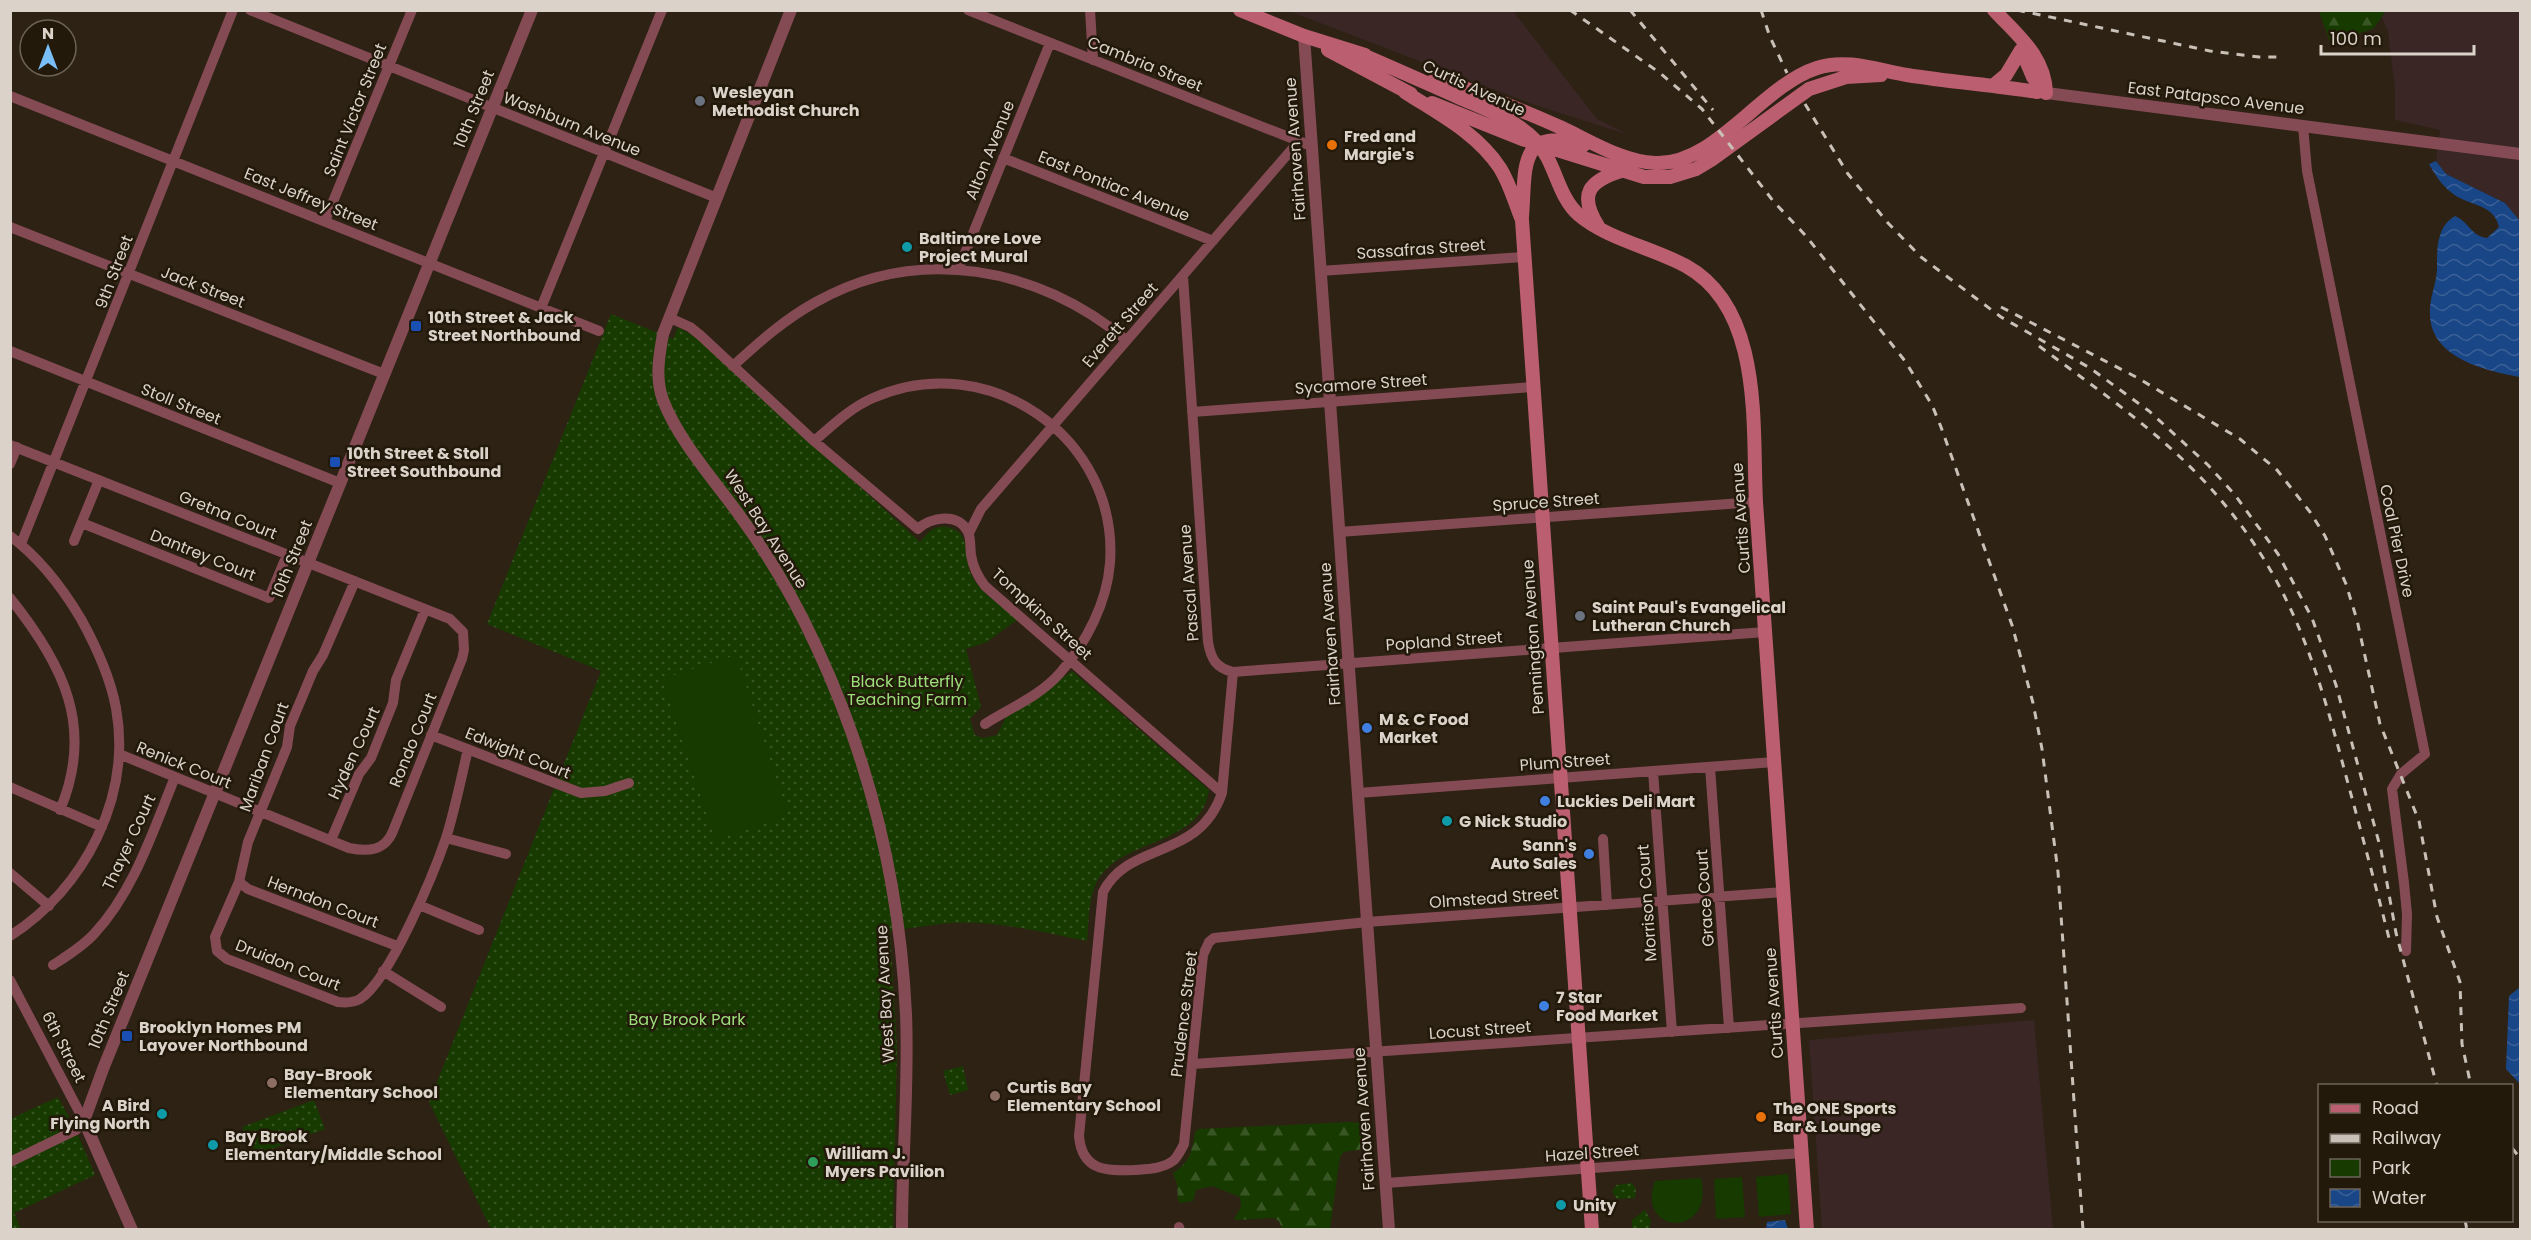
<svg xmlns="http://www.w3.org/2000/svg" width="2531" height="1240" font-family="Poppins,sans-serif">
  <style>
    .industrial { fill: #392625 }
    .green { fill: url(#green-dots) }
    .forest { fill: url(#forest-firs) }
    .pitch { fill: #173a00 }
    .water { fill: url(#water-waves) }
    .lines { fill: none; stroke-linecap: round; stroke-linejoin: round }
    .minor { stroke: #854b54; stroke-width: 10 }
    .tertiary { stroke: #854b54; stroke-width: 12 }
    .secondary { stroke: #bb5e6f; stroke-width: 14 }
    .rail { stroke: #c9c1b8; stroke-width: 3; stroke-dasharray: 8 8; stroke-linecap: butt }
    .worship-dot { fill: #6b7280; stroke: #23190b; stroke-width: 2 }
    .food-dot { fill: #e8710a; stroke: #23190b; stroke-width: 2 }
    .culture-dot { fill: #0f9aa8; stroke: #23190b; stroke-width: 2 }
    .transit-dot { fill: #1a4fb4; stroke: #23190b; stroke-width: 2 }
    .shop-dot { fill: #3f7fe0; stroke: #23190b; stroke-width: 2 }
    .education-dot { fill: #8d6e63; stroke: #23190b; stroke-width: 2 }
    .leisure-dot { fill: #2e9e5b; stroke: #23190b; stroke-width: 2 }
    .labels { text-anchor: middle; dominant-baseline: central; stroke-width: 5; stroke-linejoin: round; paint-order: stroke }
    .street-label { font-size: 16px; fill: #dbd3ca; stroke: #23190b }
    .poi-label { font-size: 16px; font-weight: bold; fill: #dbd3ca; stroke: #23190b; text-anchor: start }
    .park-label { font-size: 16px; fill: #9bde7a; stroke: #23190b }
  </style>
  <defs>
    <pattern id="green-dots" width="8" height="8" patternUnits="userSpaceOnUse" patternTransform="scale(1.5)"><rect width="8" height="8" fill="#173a00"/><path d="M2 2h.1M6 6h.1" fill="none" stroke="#385624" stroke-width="1.8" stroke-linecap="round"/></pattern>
    <pattern id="forest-firs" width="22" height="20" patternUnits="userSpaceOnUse" patternTransform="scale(1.5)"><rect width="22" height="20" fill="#173a00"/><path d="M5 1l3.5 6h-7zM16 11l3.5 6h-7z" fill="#385624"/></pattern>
    <pattern id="water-waves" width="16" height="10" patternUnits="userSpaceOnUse" patternTransform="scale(1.5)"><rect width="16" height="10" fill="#194686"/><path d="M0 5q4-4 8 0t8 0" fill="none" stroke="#3a6096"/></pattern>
  </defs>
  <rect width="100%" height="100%" fill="#2d2214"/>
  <path class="industrial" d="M1289,11H1513L1597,119L1629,135L1532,104Z
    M2379,11H2520V221L2505,203L2446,174L2436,161L2440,130L2395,120V90L2388,32Z
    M2034,1020L2053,1229H1822L1809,1040Z"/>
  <path class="green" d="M611,314L673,339L678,327L700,340L920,542C928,532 934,525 947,527C974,532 962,560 973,578C982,594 1004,607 1018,619L987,642L966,649L981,707L970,719L975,735L983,738L997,735L1006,717L1072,671L1209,790C1201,849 1116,836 1095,886C1088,902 1089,924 1087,941C1039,931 990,919 940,924C923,926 907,929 890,931L897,1049L893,1229H491L429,1102L601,671L487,624Z
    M963,1066L968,1090L950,1095L943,1071Z
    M58,1097L76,1130L95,1175L14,1213L21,1229H11L10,1119Z
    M314,1100L325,1129L253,1156L242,1127Z
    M1632,1183L1636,1189L1635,1198L1617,1199L1612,1192L1616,1185Z
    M1645,1210L1651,1221L1649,1229H1632V1220Z"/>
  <path class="forest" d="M2319,11V10L2386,11L2373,29L2330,42Z
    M1349,1122L1361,1123L1366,1128L1369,1139L1363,1149L1344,1152L1340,1157L1330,1229H1282L1279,1221L1274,1218L1237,1220L1234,1219L1241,1207L1240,1197L1212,1186L1196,1190L1193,1201L1181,1203L1178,1201L1177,1184L1173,1173C1189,1164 1193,1149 1195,1132L1198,1129Z"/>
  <path class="pitch" d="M736,655L788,815L715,839L662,679Z
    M1788,1174L1791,1214L1759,1217L1756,1177Z
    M1742,1177L1745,1217L1716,1219L1714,1179Z
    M1701,1178C1715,1240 1635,1235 1655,1181Z"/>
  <path class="water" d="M2436,161L2446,174L2505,203L2520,221V377C2486,371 2431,358 2430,315C2429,299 2436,285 2437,270C2437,251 2436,227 2455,216C2469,222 2471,236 2487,238L2499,227C2494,205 2473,206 2456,196C2444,188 2436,177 2429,164Z
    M2520,987V1084L2506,1069L2509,996Z
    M1785,1220L1788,1229H1766L1767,1222Z"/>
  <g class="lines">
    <path class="minor" d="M250,10L717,198
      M968,10L1306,144
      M1090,10L1093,60
      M10,96L599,331
      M2303,126L2307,171L2425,754L2401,774L2392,789L2404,883L2407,914L2406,951
      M1003,158L1213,241
      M325,221L412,10
      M10,227L384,374
      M959,268L1050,43
      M1320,271L1523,257
      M1183,276L1208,642C1211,659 1216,668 1233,672L1765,632
      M541,308L662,10
      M670,318L690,327L700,335L814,441L918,529C930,517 959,512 968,532C971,538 970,548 971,555C973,567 978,577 985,586L1222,793
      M10,351L340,483
      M733,366C759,342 785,319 816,302C918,244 1039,267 1126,340
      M1192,412L1532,387
      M814,441C833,425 850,408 873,398C987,347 1119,437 1110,563C1107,603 1086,643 1060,673C1040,696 1010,708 985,724
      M10,445L450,619L463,632L464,650L462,659L393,831C385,851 368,852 349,848L119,754
      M10,464L17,447
      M82,523L269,598L287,555
      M1339,532L1756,502
      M969,533L981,509L1299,141
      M10,536C40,558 62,587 81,619C97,648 110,676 116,708C132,797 85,888 10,936
      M74,541L99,480
      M21,544L233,10
      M355,581L323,655L313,671L290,726L287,747L248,842L239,882L215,937L217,951L227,959L338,1002C346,1003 353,1003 360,999C390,980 434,873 446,838C455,809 461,779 468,749
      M10,598C63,664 95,727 60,810
      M1233,672L1222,793C1199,861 1130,840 1103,892L1079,1136C1082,1171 1106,1171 1134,1170C1147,1169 1163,1169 1174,1160C1178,1156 1181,1150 1184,1144L1203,955L1209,942L1214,938L1367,922L1783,892
      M431,735L581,793L605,791L629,783
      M1710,767L1729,1028
      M1653,771L1672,1032
      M10,787L102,827
      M1358,793L1774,762
      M446,838L506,854
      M1603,839L1607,905
      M331,840L359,774L371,758L393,703L396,680L425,610
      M10,873L49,906
      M239,882L248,889L397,946
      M419,905L479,930
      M53,965C67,956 82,947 94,934C134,891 153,831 175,777
      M383,971L441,1007
      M10,980L84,1121L76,1130L10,1162
      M1193,1064L2021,1008
      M1386,1183L1802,1153
      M1179,1227L1180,1230"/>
    <path class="tertiary" d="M791,10L663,334C659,356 655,379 663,400C678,440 715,481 740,516C770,557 796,602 817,648C871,764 900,887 906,1014C909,1085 902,1158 902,1230
      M1304,36L1389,1230
      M2039,92L2520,154
      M132,1230L84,1121L103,1069L532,10"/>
    <path class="secondary" d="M1240,10L1304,36L1365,55
      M1994,10C2017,35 2045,56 2046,93
      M1328,50L1411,94
      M2022,51L2033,77L2046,93
      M1358,53C1391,67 1424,82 1458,97C1485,109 1515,119 1536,141C1556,162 1557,196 1579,215C1607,239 1653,248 1686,266C1764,309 1752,427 1756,502L1807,1230
      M1435,78C1478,92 1521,110 1562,128C1590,141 1623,162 1655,163C1715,166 1761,86 1817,68C1846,58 1878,70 1907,75C1950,82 1994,85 2037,92
      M1994,85L2006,75L2021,50
      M1405,92C1439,114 1477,133 1500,168C1510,184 1515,203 1522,220L1592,1230
      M1432,103L1522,139L1644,177H1670L1696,169L1711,160L1809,89L1846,77L1881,75
      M1522,217C1526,169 1517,125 1584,145
      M1598,226C1578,194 1589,181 1621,171"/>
    <path class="rail" d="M1570,10L1660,73L1702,109L1774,202L1806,236L1905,361L1932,405L1941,427L2012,625L2033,703L2042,749L2058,872L2083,1230
      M1630,10L1713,110
      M1761,10L1770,37L1787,73
      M2017,10L2210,51L2259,57H2282
      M1805,104L1848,174L1888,223L1921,257L2001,317L2090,368L2149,411L2208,465L2235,495L2278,554L2312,618L2336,685L2381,850L2396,933L2437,1086
      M2001,307L2136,377L2240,439L2277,470L2310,512L2325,536L2346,584L2357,620L2380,724L2419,821L2437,917L2460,982L2462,1044L2471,1086
      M2039,346C2105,395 2173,441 2225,505C2294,588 2319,674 2346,776C2361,831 2376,887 2390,942
      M2512,1148L2520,1158
      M2465,1220L2467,1230"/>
  </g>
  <g class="worship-dot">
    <circle cx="700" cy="101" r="6"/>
    <circle cx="1580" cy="616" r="6"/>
  </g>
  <g class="food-dot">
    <circle cx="1332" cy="145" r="6"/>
    <circle cx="1761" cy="1117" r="6"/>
  </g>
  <g class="culture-dot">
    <circle cx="907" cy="247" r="6"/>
    <circle cx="1447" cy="821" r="6"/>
    <circle cx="162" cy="1114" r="6"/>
    <circle cx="213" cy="1145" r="6"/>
    <circle cx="1561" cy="1205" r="6"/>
  </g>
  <g class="transit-dot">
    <rect x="410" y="320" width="12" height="12" rx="3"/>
    <rect x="329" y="456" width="12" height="12" rx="3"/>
    <rect x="121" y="1030" width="12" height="12" rx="3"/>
  </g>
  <g class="shop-dot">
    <circle cx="1367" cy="728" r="6"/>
    <circle cx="1545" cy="801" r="6"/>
    <circle cx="1589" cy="854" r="6"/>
    <circle cx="1544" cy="1006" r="6"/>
  </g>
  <g class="education-dot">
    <circle cx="272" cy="1083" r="6"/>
    <circle cx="995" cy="1096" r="6"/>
  </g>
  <circle class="leisure-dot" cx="813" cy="1162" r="6"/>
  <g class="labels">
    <g class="street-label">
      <text transform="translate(1145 64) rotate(22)">Cambria Street</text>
      <text transform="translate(1474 88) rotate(25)">Curtis Avenue</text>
      <text transform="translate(2216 98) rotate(7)">East Patapsco Avenue</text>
      <text transform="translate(474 109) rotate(-68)">10th Street</text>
      <text transform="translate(355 110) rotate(-68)">Saint Victor Street</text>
      <text transform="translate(572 124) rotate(22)">Washburn Avenue</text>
      <text transform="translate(1295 149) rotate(-94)">Fairhaven Avenue</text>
      <text transform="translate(990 150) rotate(-68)">Alton Avenue</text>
      <text transform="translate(1114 186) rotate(22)">East Pontiac Avenue</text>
      <text transform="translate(311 199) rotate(22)">East Jeffrey Street</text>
      <text transform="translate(1421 249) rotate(-4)">Sassafras Street</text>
      <text transform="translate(114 272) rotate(-69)">9th Street</text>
      <text transform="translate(203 287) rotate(21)">Jack Street</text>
      <text transform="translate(1120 325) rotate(-49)">Everett Street</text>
      <text transform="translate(1361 384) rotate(-4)">Sycamore Street</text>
      <text transform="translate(181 404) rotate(22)">Stoll Street</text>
      <text transform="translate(1546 502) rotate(-4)">Spruce Street</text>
      <text transform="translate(228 515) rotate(22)">Gretna Court</text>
      <text transform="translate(1741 518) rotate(-94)">Curtis Avenue</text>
      <text transform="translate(766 529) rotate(57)">West Bay Avenue</text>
      <text transform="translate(2397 541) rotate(78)">Coal Pier Drive</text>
      <text transform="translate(203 555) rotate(22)">Dantrey Court</text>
      <text transform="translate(292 559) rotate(-68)">10th Street</text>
      <text transform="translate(1189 583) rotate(-94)">Pascal Avenue</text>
      <text transform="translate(1042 614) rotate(42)">Tompkins Street</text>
      <text transform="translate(1330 634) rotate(-94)">Fairhaven Avenue</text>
      <text transform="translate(1533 637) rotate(-94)">Pennington Avenue</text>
      <text transform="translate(1444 641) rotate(-4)">Popland Street</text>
      <text transform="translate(413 740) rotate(-68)">Rondo Court</text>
      <text transform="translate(354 753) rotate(-65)">Hyden Court</text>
      <text transform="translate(518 753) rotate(22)">Edwight Court</text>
      <text transform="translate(264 757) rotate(-70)">Mariban Court</text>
      <text transform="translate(1565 762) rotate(-4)">Plum Street</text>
      <text transform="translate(184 765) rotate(22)">Renick Court</text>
      <text transform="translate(129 842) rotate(-65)">Thayer Court</text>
      <text transform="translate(1494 898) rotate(-4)">Olmstead Street</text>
      <text transform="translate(1705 898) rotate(-94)">Grace Court</text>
      <text transform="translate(323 902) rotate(21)">Herndon Court</text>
      <text transform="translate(1647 903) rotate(-94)">Morrison Court</text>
      <text transform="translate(288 965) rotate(22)">Druidon Court</text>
      <text transform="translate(885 994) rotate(-93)">West Bay Avenue</text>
      <text transform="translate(1774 1003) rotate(-94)">Curtis Avenue</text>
      <text transform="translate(109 1010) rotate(-68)">10th Street</text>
      <text transform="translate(1184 1014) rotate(-83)">Prudence Street</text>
      <text transform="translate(1480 1030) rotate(-4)">Locust Street</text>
      <text transform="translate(64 1047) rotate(63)">6th Street</text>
      <text transform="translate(1364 1119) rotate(-94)">Fairhaven Avenue</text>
      <text transform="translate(1592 1153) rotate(-4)">Hazel Street</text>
    </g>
    <g class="poi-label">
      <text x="712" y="92">Wesleyan<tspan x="712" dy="18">Methodist Church</tspan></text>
      <text x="1344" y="136">Fred and<tspan x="1344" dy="18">Margie's</tspan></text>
      <text x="919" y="238">Baltimore Love<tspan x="919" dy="18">Project Mural</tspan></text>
      <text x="428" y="317">10th Street &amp; Jack<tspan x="428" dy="18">Street Northbound</tspan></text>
      <text x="347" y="453">10th Street &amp; Stoll<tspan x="347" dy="18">Street Southbound</tspan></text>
      <text x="1592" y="607">Saint Paul's Evangelical<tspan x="1592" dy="18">Lutheran Church</tspan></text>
      <text x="1379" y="719">M &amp; C Food<tspan x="1379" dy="18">Market</tspan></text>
      <text x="1557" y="801">Luckies Deli Mart</text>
      <text x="1459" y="821">G Nick Studio</text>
      <text x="1577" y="845" text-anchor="end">Sann's<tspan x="1577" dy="18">Auto Sales</tspan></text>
      <text x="1556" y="997">7 Star<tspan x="1556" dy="18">Food Market</tspan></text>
      <text x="139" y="1027">Brooklyn Homes PM<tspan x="139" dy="18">Layover Northbound</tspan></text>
      <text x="284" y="1074">Bay-Brook<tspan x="284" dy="18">Elementary School</tspan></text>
      <text x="1007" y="1087">Curtis Bay<tspan x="1007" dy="18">Elementary School</tspan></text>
      <text x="150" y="1105" text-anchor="end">A Bird<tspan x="150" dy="18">Flying North</tspan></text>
      <text x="1773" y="1108">The ONE Sports<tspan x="1773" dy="18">Bar &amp; Lounge</tspan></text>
      <text x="225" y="1136">Bay Brook<tspan x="225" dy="18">Elementary/Middle School</tspan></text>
      <text x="825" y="1153">William J.<tspan x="825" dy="18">Myers Pavilion</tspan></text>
      <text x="1573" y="1205">Unity</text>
    </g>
    <g class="park-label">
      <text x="907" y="681">Black Butterfly<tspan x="907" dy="18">Teaching Farm</tspan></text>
      <text x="687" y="1019">Bay Brook Park</text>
    </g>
  </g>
  <rect width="2531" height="1240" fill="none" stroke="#dbd3ca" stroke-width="24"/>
  <rect x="2318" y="1084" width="195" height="138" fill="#23190b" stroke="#6d6357" stroke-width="1.5"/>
  <rect x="2330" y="1104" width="30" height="9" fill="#bb5e6f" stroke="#6d6357" stroke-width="1.5"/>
  <text x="2372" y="1114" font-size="18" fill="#dbd3ca">Road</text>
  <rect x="2330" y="1134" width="30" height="9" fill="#c9c1b8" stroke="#6d6357" stroke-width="1.5"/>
  <text x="2372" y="1144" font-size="18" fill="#dbd3ca">Railway</text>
  <rect x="2330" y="1159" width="30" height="18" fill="#173a00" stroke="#6d6357" stroke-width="1.5"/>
  <text x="2372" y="1174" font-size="18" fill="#dbd3ca">Park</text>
  <rect x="2330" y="1189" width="30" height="18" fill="url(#water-waves)" stroke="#6d6357" stroke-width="1.5"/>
  <text x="2372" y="1204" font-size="18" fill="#dbd3ca">Water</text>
  <g transform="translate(48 48)"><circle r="28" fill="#23190b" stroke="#6d6357" stroke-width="1.5"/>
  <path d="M0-4.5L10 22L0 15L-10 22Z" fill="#78bff7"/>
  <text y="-9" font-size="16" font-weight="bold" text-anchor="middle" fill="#dbd3ca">N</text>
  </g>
  <path d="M2321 45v9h153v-9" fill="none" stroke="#dbd3ca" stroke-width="3"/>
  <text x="2330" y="45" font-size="18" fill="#dbd3ca" stroke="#23190b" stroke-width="4.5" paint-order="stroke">100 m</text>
</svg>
